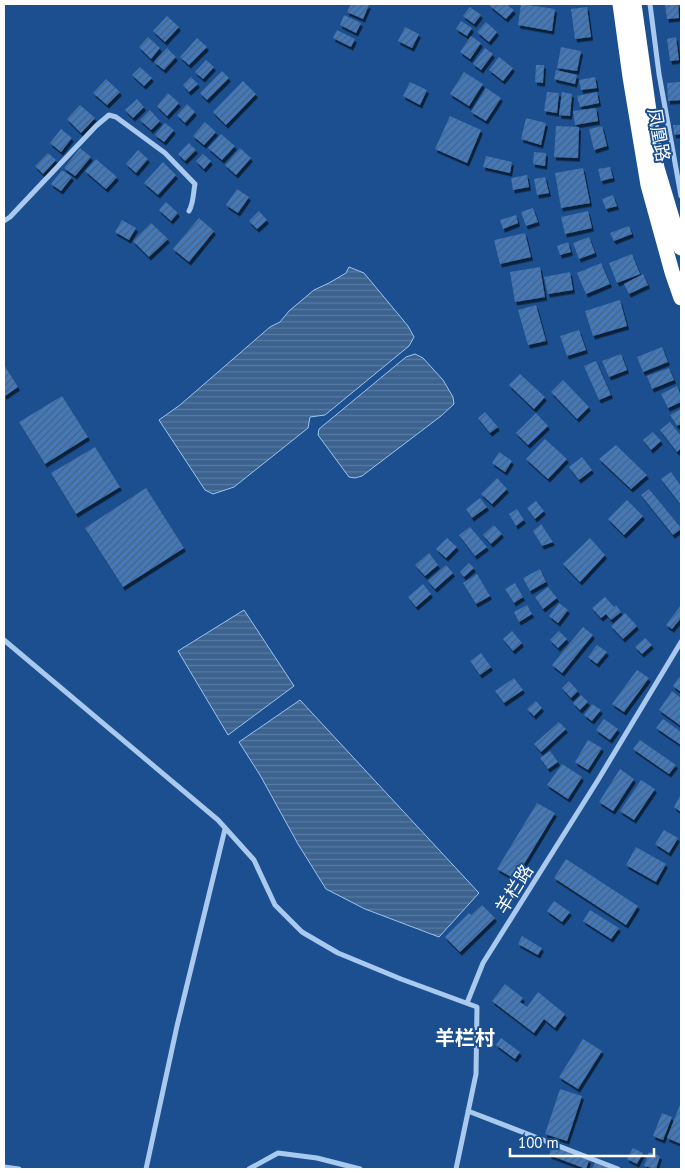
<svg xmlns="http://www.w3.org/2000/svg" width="685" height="1173" font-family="'PT Sans','Noto Sans SC',sans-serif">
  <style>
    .water { fill: url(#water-rules); stroke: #9cc4f0 }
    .building { fill: url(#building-hatch); filter: url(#shadow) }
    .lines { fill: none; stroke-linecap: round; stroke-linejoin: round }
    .street { stroke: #a9c9ee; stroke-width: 5 }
    .highway { stroke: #fff; stroke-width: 15 }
    .labels { text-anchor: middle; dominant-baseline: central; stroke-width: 4; stroke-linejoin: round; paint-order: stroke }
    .street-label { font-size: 18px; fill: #fff; stroke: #1b4f8f }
    .quarter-label { font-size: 20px; font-weight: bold; fill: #fff; stroke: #1b4f8f }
  </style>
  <defs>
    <pattern id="water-rules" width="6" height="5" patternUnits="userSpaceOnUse" patternTransform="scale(1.25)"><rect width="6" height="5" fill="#3c6290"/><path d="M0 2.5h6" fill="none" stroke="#597aa1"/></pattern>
    <pattern id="building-hatch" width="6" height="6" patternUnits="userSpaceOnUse" patternTransform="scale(1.25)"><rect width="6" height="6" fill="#4478b7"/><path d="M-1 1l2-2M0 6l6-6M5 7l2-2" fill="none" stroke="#486282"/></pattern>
    <filter id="shadow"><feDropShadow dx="2" dy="3.5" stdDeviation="0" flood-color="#0009"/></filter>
  </defs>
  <rect width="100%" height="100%" fill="#1b4f8f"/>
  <path class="water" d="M349,267L364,273L408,326L414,337L409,346L325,415L310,417L308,428L234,487L213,494L205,490L159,420L180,405L270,327L280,322L289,311L314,290L329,283L346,273Z
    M415,354L423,358L443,380L453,397L454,404L441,416L362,476L355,478L349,477L318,435L319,429L406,357Z
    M244,610L294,686L228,735L178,651Z
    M300,700L479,893L439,937L365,909L326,889L298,844L260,775L239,742Z"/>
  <path class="building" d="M351,4L369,5L363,19L347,12Z
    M491,4H506L514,10L506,19L490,6Z
    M521,4L555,9L552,31L518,25Z
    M665,4H678L679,18L667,19Z
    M470,7L481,15L474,24L463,16Z
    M587,7L591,37L575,39L571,9Z
    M344,15L361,23L356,33L340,25Z
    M167,16L179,27L165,42L153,31Z
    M461,21L472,28L467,36L456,29Z
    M486,22L497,32L489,42L477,32Z
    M405,27L419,34L412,48L398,41Z
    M337,30L355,39L351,47L333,38Z
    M471,36L481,43L470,59L460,52Z
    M148,37L160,48L151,59L139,47Z
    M676,37L679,60L670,61L667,39Z
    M197,38L207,47L189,65L180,57Z
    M561,47L581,51L577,71L557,68Z
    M167,48L176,57L164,70L154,62Z
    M485,48L493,54L481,70L473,64Z
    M499,57L513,68L503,81L489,70Z
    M206,60L214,67L203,79L195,72Z
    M536,65H544L543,83L535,82Z
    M140,67L152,78L144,86L132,75Z
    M556,70L577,75L575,84L554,79Z
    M222,71L229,78L207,100L200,93Z
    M464,72L483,84L469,106L450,94Z
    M191,77L198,84L189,92L183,85Z
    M595,77L597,88L581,90L579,80Z
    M106,79L120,92L107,105L93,93Z
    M243,81L256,94L226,125L213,112Z
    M410,82L427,90L420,105L403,96Z
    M680,82L681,100L668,101L667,83Z
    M486,88L501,98L486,121L471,112Z
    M547,92L559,93L557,113L544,111Z
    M562,92L572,94L570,116L559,115Z
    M597,92L599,103L580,107L577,96Z
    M168,93L179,103L167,116L157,106Z
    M137,99L144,107L133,118L125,110Z
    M187,104L195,112L185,123L177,115Z
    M80,105L95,118L81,133L67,119Z
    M596,108L598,121L575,125L573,111Z
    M150,110L160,121L151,130L140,120Z
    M450,116L481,130L467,163L435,149Z
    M526,118L546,123L541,145L521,139Z
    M205,122L216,132L204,145L193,136Z
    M165,123L174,130L164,142L155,135Z
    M673,125H681V134L674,135Z
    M556,126L579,127L578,158L554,157Z
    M602,126L607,146L594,150L589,129Z
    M61,129L72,138L61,152L50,143Z
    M221,134L235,146L222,160L208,148Z
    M189,143L196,150L185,161L178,154Z
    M80,148L91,157L75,176L64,168Z
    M240,148L251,158L236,175L225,165Z
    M138,150L148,159L136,173L126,164Z
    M534,152L546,153L545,166L533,164Z
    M48,153L56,160L43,174L35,166Z
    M203,154L211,161L204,169L196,161Z
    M486,156L512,162L510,173L483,167Z
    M96,159L117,177L106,189L85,171Z
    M163,162L176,175L158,195L144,183Z
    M610,167L613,178L601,181L598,169Z
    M583,168L590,203L561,208L555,173Z
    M62,170L72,177L61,191L51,184Z
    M527,175L529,187L513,190L511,178Z
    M545,177L549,193L537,195L534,179Z
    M237,189L249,197L238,213L226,205Z
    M613,195L617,206L606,209L602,199Z
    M166,202L178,213L171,221L159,210Z
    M533,208L538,222L526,226L521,212Z
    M259,211L267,220L257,229L249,221Z
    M588,211L592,228L565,234L561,217Z
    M516,215L518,223L503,229L500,220Z
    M199,218L214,231L189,262L173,249Z
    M122,220L136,228L129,240L115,232Z
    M151,223L168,239L149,257L133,241Z
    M629,226L632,234L614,241L610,233Z
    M525,233L531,257L500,264L494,240Z
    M589,237L595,253L579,259L573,243Z
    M568,242L571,252L560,255L557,246Z
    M632,254L640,274L617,283L609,263Z
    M601,263L610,284L586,294L577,273Z
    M540,267L545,297L515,302L510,272Z
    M570,272L573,290L548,294L544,277Z
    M643,274L648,285L629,294L624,284Z
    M620,300L627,326L593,336L585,311Z
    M536,305L546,341L528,345L518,310Z
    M579,330L586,350L567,356L560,336Z
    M662,347L668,362L643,372L637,357Z
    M621,354L627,370L609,377L602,361Z
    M596,361L611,395L599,400L584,366Z
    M4,365L18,387L5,396L4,395Z
    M669,368L674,380L652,389L647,376Z
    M520,374L545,397L534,409L509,385Z
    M563,380L589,407L577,419L551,392Z
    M677,386L681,396V402L668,408L661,394Z
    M62,396L88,437L45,464L19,422Z
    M681,409V424L677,426L670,415Z
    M485,412L498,427L490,433L478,418Z
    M536,413L548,426L528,445L516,433Z
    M670,422L681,436V448L677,452L660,430Z
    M653,432L661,441L651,450L643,440Z
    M545,439L567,459L548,479L526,459Z
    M616,445L647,475L631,489L599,459Z
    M95,447L120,487L76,514L51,473Z
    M499,452L512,461L505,472L492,463Z
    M582,457L592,470L579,480L569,467Z
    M671,472L681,486V505L661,479Z
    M497,478L507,489L492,504L481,494Z
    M146,488L184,548L123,587L85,528Z
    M649,489L681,528V529L673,535L641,495Z
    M480,498L487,507L472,518L466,509Z
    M627,500L643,516L624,535L608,519Z
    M536,501L544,511L535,519L527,508Z
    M517,509L524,520L516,526L509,514Z
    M541,524L553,542L542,546L533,531Z
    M494,525L502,534L491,544L483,535Z
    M470,527L487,547L475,556L459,535Z
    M447,538L457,547L446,558L436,549Z
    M590,538L605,555L580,582L563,564Z
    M429,553L438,565L425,576L415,565Z
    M469,563L474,568L464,577L460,572Z
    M446,565L453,573L435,589L428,581Z
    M540,569L546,582L530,591L523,578Z
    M477,574L490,596L476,604L463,583Z
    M515,583L523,597L514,603L505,589Z
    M423,584L431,594L416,607L408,597Z
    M548,587L557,598L543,609L535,597Z
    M605,597L614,607L616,605L621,612L611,620L606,614L601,618L592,608Z
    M559,603L568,610L558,623L549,616Z
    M527,605L532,614L519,622L514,612Z
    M681,605V618L672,629L666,625Z
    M625,613L637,626L623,639L611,626Z
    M583,627L593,635L562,673L552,665Z
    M512,631L522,643L513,651L503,639Z
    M559,631L567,639L558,648L550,640Z
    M645,638L652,645L642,654L635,647Z
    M597,645L607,652L597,664L588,657Z
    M481,653L491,667L480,675L470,661Z
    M637,670L649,678L624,712L612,704Z
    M679,677L681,678V692L673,686Z
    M514,678L523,690L504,703L495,691Z
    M569,681L578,691L571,698L562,688Z
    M672,691L681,698V726L659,710Z
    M581,695L588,702L580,710L573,703Z
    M536,701L542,708L534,716L527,709Z
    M592,704L601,710L592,721L584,715Z
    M604,719L618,729L610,740L596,730Z
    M663,719L681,732V745L656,728Z
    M559,722L566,729L541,752L534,744Z
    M588,740L602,748L588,770L575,762Z
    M640,740L676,765L669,774L633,749Z
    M550,751L558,762L548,769L540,758Z
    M562,764L582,777L568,799L547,785Z
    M620,769L634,779L613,811L599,802Z
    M641,780L655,789L634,820L620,811Z
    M681,794V812L674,807Z
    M537,803L555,813L515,879L497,869Z
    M664,830L678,838L669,853L655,844Z
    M636,847L666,864L656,882L626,865Z
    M566,859L638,906L626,925L554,878Z
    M554,901L570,912L562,922L547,911Z
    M482,905L495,918L460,952L445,937L469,913L471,915Z
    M590,910L619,928L611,939L583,921Z
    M522,936L542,948L538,955L518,944Z
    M505,984L523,998L520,1002L527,1007L538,992L565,1014L555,1028L544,1019L534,1033L492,1001Z
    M501,1038L520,1052L515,1059L496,1045Z
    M583,1039L602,1051L578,1089L559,1077Z
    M560,1089L582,1096L567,1141L545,1134Z
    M681,1102V1144L667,1138Z
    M662,1113L672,1117L663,1140L653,1136Z
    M552,1146L589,1160L586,1169L549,1155Z
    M633,1148L643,1153L637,1164L627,1159Z
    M649,1152L660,1156L656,1169L644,1166Z
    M596,1161L615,1169H592Z"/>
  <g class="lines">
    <path class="street" d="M650,4L659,74L681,196
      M4,221L10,217L96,126L109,115L116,117L165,153L195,184C193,193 194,202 189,211
      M4,640L218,820L254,860L275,905L302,932L338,953L401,979L477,1007L476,1074L456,1169
      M467,1003L483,963L598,780L681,642
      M468,1111L618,1169
      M4,1167L19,1169
      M146,1169L177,1026L225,829
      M249,1169L278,1153L317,1158L360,1169"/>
    <path class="highway" d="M620,4L630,77L648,185L672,272L681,298
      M634,4L657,168L681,248"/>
  </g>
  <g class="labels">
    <g class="street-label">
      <text transform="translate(659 135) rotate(80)">凤凰路</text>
      <text transform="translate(514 889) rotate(-58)">羊栏路</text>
    </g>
    <g class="quarter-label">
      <text x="465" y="1038">羊栏村</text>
    </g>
  </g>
  <rect width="685" height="1173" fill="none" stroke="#ffffff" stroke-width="10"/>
  <path d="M510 1148v8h144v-8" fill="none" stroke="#ffffff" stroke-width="2.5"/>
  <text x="518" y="1148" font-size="15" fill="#ffffff" stroke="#1b4f8f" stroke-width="4" paint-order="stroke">100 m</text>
</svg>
